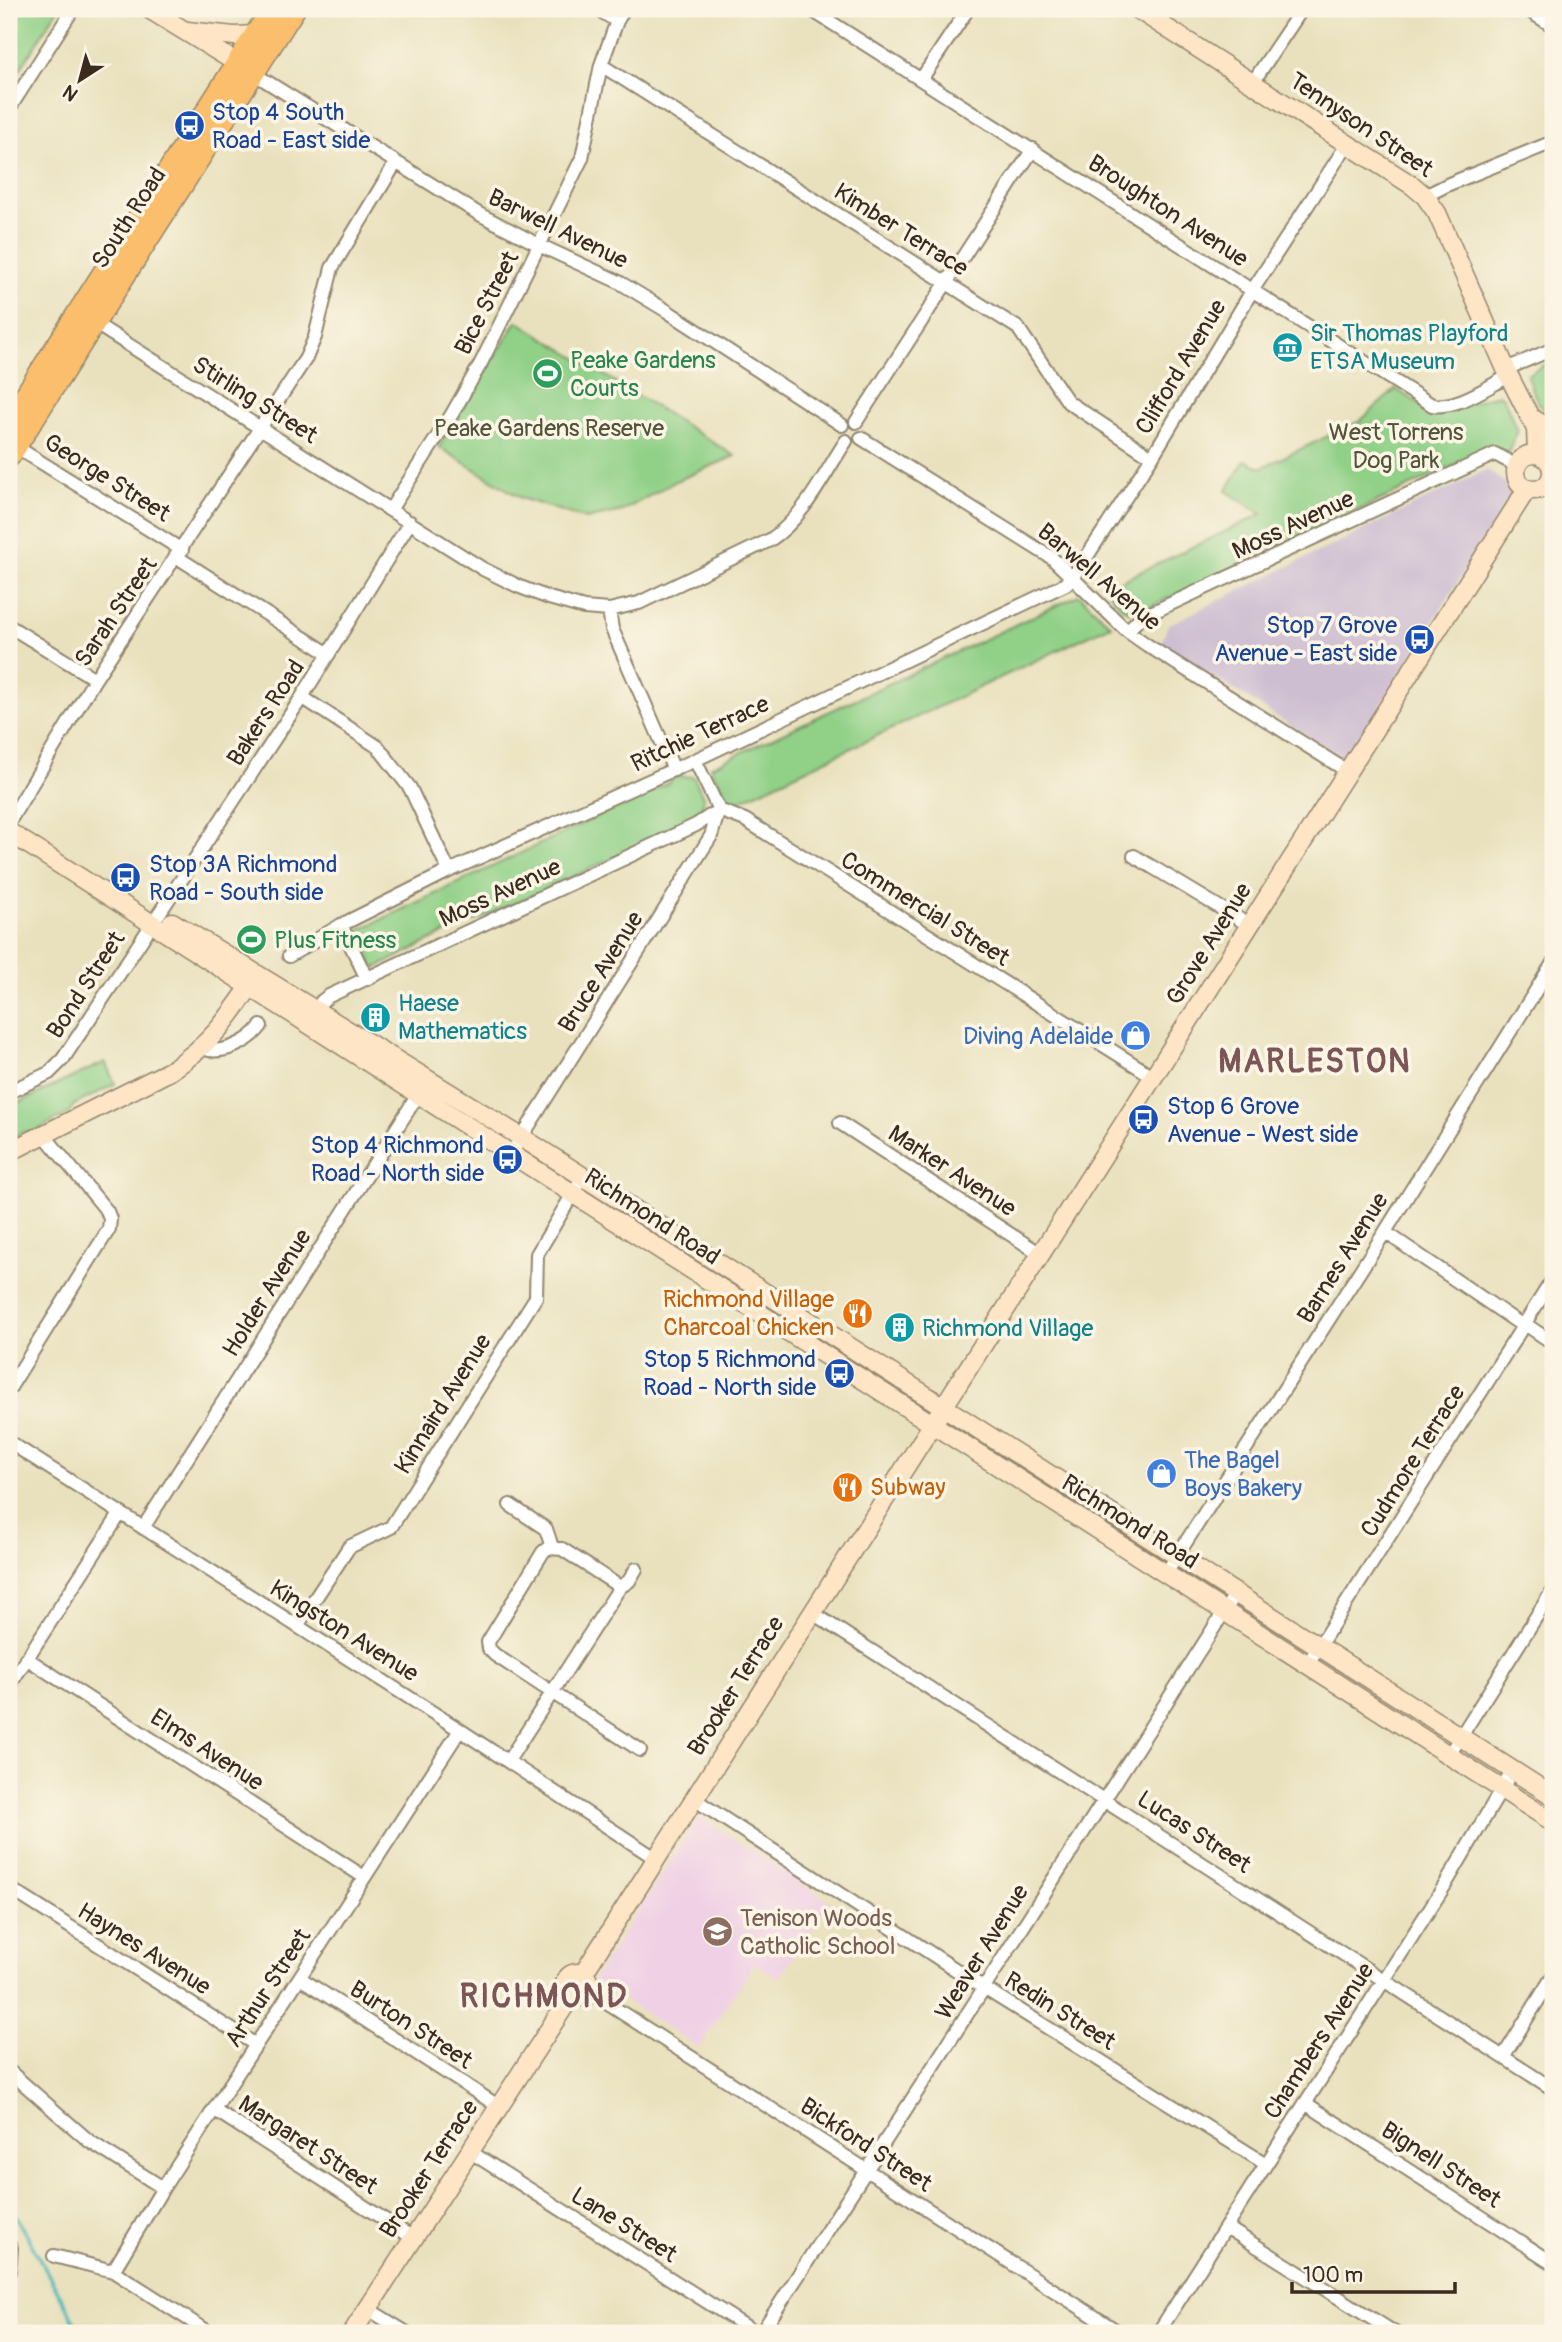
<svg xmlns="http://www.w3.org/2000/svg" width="1562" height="2342" font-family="Pangolin,sans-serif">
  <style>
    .built { fill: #f0d0e5 }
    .industrial { fill: #cebed2 }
    .green { fill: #90d087; stroke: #667d52; stroke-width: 2 }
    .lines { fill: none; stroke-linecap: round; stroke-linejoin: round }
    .stream { stroke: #46b6bc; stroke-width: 3.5 }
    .street-casing { stroke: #92866e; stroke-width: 16 }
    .secondary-casing { stroke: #92866e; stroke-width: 21 }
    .highway-casing { stroke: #92866e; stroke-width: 26 }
    .street { stroke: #fff; stroke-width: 12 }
    .secondary { stroke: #fde5c5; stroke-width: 18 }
    .highway { stroke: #fabe6d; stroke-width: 23 }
    .labels { text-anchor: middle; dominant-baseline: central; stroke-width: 7; stroke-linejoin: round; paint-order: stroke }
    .transit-label { font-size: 24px; fill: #164399; stroke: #fcf5e5; text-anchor: start }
    .street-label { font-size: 24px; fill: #3b2a1e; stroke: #fcf5e5 }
    .culture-label { font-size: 24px; fill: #0d838f; stroke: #fcf5e5; text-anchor: start }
    .leisure-label { font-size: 24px; fill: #27864d; stroke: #fcf5e5; text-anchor: start }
    .park-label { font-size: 24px; fill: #505438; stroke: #fcf5e5 }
    .shop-label { font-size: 24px; fill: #366cbe; stroke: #fcf5e5; text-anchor: end }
    .food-label { font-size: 24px; fill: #c56008; stroke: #fcf5e5; text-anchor: end }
    .education-label { font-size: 24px; fill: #785e54; stroke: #fcf5e5; text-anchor: start }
    .district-label { font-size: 32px; font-weight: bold; letter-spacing: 2px; fill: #7c5657; stroke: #fcf5e5 }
  </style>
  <rect width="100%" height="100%" fill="#fcf5e5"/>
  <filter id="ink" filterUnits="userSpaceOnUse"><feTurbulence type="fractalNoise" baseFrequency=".0143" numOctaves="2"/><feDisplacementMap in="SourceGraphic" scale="14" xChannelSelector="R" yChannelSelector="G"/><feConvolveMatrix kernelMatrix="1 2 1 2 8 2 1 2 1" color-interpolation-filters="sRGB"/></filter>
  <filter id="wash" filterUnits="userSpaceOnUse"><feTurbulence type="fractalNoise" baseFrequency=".00686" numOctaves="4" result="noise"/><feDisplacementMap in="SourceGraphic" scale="28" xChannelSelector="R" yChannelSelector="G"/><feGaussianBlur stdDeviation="1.57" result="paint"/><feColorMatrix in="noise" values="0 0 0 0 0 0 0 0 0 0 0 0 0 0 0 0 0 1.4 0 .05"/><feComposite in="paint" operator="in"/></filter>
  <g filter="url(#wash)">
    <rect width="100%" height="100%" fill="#e9e1bd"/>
    <path class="built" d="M699,1816L831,1902L779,1978L755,1963L699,2048L593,1980Z"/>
    <path class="industrial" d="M1487,470L1515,490L1352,752L1341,757L1161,644L1168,625Z"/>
    <path class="green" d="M9,9H58L9,87Z
      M517,321L735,456L676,481L622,511L586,519L521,498L439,447Z
      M1553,360V420C1540,410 1531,390 1527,375Z
      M1396,389L1430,411L1443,412L1499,394L1504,398L1517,431L1508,453L1497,450L1484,452L1139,612C1122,614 1116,600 1106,588L1262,514L1226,491L1245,460L1261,468L1360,421Z
      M1079,595L1111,625L733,804L710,767Z
      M676,776L694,777L704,799L698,820L480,919L460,926L374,969L357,931L668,783Z
      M105,1062L115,1084L74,1105L69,1113L32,1133L23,1132L9,1139V1107Z"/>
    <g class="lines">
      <path class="stream" d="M9,2204L81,2333"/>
    </g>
  </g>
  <g filter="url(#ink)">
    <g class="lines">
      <defs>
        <path id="street" d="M597,9L617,21
          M810,9L1432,405C1457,409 1487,387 1509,376
          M1526,9L1553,26
          M601,65L1018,328L1068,402L1152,457
          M253,73L479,214L539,245L619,282L667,311L842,425
          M922,78L968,9
          M1253,82L1302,9
          M9,109L73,9
          M1425,196L1449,184L1553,142
          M91,321L483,569L520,587L549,598L584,608L609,610L639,603L770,540C804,518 824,474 846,441
          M1506,369L1553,349
          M856,422L1033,149
          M861,438L1052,558L1127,631L1147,645L1347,771
          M10,443L182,550
          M1541,455L1553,445
          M1551,464L1553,461
          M390,510L452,414L481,363L582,158L601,65L617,21L624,9
          M177,557L329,654
          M609,610L612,629L674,770
          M9,626L95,679
          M1127,631L1140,618L1495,454L1517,466
          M302,697L378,747L410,788L449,871
          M695,760L719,810L745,820L1154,1077
          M9,822L95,679L306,358L315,337L332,268L395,164
          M1134,856L1249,925
          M289,956L341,925
          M367,979L341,925L449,871L695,760L1066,584L1078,570L1152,457L1252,291L1348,143
          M312,1015L322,1001L329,996L696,825L719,810
          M202,1048C222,1056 249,1042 261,1026
          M9,1092L49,1073L63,1059L302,697L410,522
          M840,1123L1042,1255
          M511,1154L711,836L719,810
          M1385,1232L1523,1326
          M1525,1324L1553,1343
          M9,1389L109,1229L110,1219L107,1211L44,1135
          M9,1442L460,1730L655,1858
          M510,1505L546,1529L552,1547
          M143,1528L421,1090
          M1166,1573L1385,1232L1553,963
          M620,1587L562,1549L548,1548L543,1552L488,1642L489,1649L495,1655L640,1750
          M811,1612L1553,2089
          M297,1626L349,1547L391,1527L536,1297L537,1254L583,1177
          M26,1658L364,1877
          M1307,1665L1553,1279
          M9,1686L120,1514
          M1449,1755L1553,1590
          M508,1761L620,1587L629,1581L636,1569
          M694,1799L984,1988L1266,2164
          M9,1888L256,2045
          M300,1978L498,2106
          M588,1991L1120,2333
          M1503,2057L1553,1976
          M9,2071L89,2141L163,2188
          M1305,2103L1553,2263
          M215,2110L413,2238
          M469,2151L756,2333
          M1226,2227L1395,2333
          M9,2246L11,2248L9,2272
          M54,2256L113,2271
          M368,2309L407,2333
          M210,2333L113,2271L163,2188L460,1730
          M761,2333L984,1988L1236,1593
          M1158,2333L1445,1885L1513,1770"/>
        <path id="secondary" d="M149,9L237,63
          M1137,9L1413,186L1425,196L1437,213L1509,376L1536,429L1537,454
          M187,31L234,36L256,35
          M1530,417L1547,427L1553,428
          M1516 472a18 18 0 1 1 36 0a18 18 0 1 1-36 0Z
          M9,832L1553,1822
          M172,922L521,1137L1553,1796
          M9,1152L170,1071C212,1043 228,1019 256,978
          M565 1985a12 12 0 1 1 24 0a12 12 0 1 1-24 0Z
          M583,1974L1527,489
          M352,2333L571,1996"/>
        <path id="highway" d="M9,423L273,9
          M9,455L293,9"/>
      </defs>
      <use href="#street" class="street-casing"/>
      <use href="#secondary" class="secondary-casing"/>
      <use href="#highway" class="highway-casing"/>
      <use href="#street" class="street"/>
      <use href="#secondary" class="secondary"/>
      <use href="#highway" class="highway"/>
    </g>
  </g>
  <defs>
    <symbol id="bus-disc" viewBox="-11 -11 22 22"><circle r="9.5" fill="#1a4fb4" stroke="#fcf5e5"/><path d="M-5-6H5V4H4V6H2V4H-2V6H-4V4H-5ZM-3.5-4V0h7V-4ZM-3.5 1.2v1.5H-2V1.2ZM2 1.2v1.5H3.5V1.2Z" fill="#fff"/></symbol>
    <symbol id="museum-disc" viewBox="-11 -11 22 22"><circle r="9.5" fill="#0f9aa8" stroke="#fcf5e5"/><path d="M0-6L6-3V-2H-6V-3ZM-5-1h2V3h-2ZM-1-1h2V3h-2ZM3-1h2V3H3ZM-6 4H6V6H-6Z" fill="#fff"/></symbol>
    <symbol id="stadium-disc" viewBox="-11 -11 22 22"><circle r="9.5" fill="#2e9e5b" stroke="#fcf5e5"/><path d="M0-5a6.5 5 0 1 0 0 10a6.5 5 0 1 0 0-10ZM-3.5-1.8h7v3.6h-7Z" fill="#fff"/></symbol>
    <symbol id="building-disc" viewBox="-11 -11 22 22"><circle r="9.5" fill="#0f9aa8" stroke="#fcf5e5"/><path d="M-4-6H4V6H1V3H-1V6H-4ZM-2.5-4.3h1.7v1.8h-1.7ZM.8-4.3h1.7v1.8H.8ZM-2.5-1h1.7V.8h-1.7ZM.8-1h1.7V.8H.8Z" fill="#fff"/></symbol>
    <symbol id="shop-disc" viewBox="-11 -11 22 22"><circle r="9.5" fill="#3f7fe0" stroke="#fcf5e5"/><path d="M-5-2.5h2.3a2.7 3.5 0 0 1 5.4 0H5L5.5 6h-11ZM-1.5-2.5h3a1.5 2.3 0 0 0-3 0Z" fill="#fff"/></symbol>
    <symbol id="restaurant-disc" viewBox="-11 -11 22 22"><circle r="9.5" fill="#e8710a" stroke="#fcf5e5"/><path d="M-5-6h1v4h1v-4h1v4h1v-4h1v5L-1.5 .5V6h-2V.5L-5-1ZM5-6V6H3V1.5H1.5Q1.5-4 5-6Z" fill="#fff"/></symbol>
    <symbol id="school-disc" viewBox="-11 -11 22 22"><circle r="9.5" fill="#8d6e63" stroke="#fcf5e5"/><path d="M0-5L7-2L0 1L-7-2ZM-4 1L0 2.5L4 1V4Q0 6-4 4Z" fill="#fff"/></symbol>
  </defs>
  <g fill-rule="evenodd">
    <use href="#bus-disc" x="172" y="108" width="35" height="35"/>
    <use href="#museum-disc" x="1270" y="330" width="35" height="35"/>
    <use href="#stadium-disc" x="530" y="356" width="35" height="35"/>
    <use href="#bus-disc" x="1402" y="622" width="35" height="35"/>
    <use href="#bus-disc" x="108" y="860" width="35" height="35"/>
    <use href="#stadium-disc" x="234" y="922" width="35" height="35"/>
    <use href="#building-disc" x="358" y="1000" width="35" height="35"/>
    <use href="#shop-disc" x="1118" y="1018" width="35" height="35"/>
    <use href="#bus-disc" x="1126" y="1102" width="35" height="35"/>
    <use href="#bus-disc" x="490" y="1142" width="35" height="35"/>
    <use href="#restaurant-disc" x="840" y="1296" width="35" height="35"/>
    <use href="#building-disc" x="882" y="1310" width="35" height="35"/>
    <use href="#bus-disc" x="822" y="1356" width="35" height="35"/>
    <use href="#shop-disc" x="1144" y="1456" width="35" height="35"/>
    <use href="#restaurant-disc" x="830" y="1470" width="35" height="35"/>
    <use href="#school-disc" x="700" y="1914" width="35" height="35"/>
  </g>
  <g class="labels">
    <g class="transit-label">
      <text x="212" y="112">Stop 4 South<tspan x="212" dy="28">Road - East side</tspan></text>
      <text x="1397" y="625" text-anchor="end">Stop 7 Grove<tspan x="1397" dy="28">Avenue - East side</tspan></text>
      <text x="149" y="864">Stop 3A Richmond<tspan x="149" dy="28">Road - South side</tspan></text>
      <text x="1167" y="1106">Stop 6 Grove<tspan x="1167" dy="28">Avenue - West side</tspan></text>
      <text x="484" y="1145" text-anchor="end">Stop 4 Richmond<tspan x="484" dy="28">Road - North side</tspan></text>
      <text x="816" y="1359" text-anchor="end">Stop 5 Richmond<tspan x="816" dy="28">Road - North side</tspan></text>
    </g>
    <g class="street-label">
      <text transform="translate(1361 125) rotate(34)">Tennyson Street</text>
      <text transform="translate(1168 211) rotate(33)">Broughton Avenue</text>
      <text transform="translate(129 218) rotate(-57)">South Road</text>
      <text transform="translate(558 229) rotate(26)">Barwell Avenue</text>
      <text transform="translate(901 230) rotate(32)">Kimber Terrace</text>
      <text transform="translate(487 303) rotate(-63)">Bice Street</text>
      <text transform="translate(1181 367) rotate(-59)">Clifford Avenue</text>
      <text transform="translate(255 400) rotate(32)">Stirling Street</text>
      <text transform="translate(107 478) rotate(32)">George Street</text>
      <text transform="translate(1293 525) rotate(-25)">Moss Avenue</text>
      <text transform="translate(1099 577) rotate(40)">Barwell Avenue</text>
      <text transform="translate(116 612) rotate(-56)">Sarah Street</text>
      <text transform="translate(266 713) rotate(-57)">Bakers Road</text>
      <text transform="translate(700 734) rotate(-25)">Ritchie Terrace</text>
      <text transform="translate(500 893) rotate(-25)">Moss Avenue</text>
      <text transform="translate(925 909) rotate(32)">Commercial Street</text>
      <text transform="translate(1209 944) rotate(-58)">Grove Avenue</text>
      <text transform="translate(601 972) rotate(-58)">Bruce Avenue</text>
      <text transform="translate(86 985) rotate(-57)">Bond Street</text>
      <text transform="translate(952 1171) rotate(33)">Marker Avenue</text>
      <text transform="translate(652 1217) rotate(33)">Richmond Road</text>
      <text transform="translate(1343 1258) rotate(-58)">Barnes Avenue</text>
      <text transform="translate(267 1293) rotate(-58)">Holder Avenue</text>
      <text transform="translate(443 1404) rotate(-58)">Kinnaird Avenue</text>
      <text transform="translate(1413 1461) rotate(-58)">Cudmore Terrace</text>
      <text transform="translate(1130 1522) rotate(32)">Richmond Road</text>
      <text transform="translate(344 1631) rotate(32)">Kingston Avenue</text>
      <text transform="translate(736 1686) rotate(-58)">Brooker Terrace</text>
      <text transform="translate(207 1750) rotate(33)">Elms Avenue</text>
      <text transform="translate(1194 1832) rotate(33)">Lucas Street</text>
      <text transform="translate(144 1949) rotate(32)">Haynes Avenue</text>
      <text transform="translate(982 1952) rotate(-58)">Weaver Avenue</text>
      <text transform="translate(268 1988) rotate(-57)">Arthur Street</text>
      <text transform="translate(1060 2011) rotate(32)">Redin Street</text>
      <text transform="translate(411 2025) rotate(33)">Burton Street</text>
      <text transform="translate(1319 2041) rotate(-57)">Chambers Avenue</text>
      <text transform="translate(308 2145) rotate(33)">Margaret Street</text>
      <text transform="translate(866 2145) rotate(33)">Bickford Street</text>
      <text transform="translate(1441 2165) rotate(33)">Bignell Street</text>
      <text transform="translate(429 2169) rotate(-57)">Brooker Terrace</text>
      <text transform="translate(624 2225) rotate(32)">Lane Street</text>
    </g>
    <g class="culture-label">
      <text x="1310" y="333">Sir Thomas Playford<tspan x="1310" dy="28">ETSA Museum</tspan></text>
      <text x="398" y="1003">Haese<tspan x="398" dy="28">Mathematics</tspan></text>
      <text x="922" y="1328">Richmond Village</text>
    </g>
    <g class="leisure-label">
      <text x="570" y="360">Peake Gardens<tspan x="570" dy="28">Courts</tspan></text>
      <text x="274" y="940">Plus Fitness</text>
    </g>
    <g class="park-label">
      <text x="549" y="428">Peake Gardens Reserve</text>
      <text x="1396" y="432">West Torrens<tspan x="1396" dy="28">Dog Park</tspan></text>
    </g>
    <g class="shop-label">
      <text x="1113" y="1036">Diving Adelaide</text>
      <text x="1184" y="1460" text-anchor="start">The Bagel<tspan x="1184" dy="28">Boys Bakery</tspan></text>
    </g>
    <g class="food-label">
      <text x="834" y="1299">Richmond Village<tspan x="834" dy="28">Charcoal Chicken</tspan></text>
      <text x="870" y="1487" text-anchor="start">Subway</text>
    </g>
    <g class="education-label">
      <text x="740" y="1918">Tenison Woods<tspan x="740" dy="28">Catholic School</tspan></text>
    </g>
    <g class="district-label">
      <text x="1315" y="1062">MARLESTON</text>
      <text x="544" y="1997">RICHMOND</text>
    </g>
  </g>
  <rect width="1562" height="2342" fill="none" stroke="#fcf5e5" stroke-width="35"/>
  <g transform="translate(80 80) rotate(216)" stroke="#fcf5e5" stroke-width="5" paint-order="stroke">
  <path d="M0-5L12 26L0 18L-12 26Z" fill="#3b2a1e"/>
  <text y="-10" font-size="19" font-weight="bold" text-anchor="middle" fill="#3b2a1e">N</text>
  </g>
  <path d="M1292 2282v10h163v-10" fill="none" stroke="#3b2a1e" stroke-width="3.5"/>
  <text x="1303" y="2282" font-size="21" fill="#3b2a1e" stroke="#fcf5e5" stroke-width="5" paint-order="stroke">100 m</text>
</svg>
